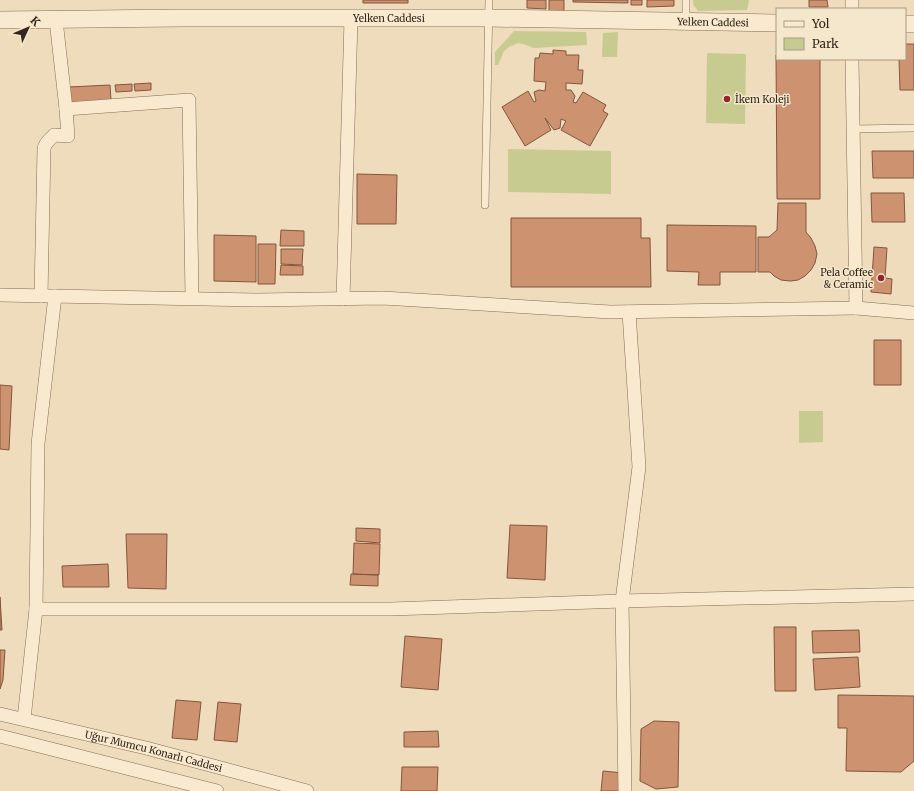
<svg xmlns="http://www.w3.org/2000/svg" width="914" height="791" font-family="Merriweather,serif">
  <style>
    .green { fill: #c7cb90 }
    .building { fill: #cd9371; stroke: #84553b }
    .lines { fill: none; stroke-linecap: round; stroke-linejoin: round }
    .service-casing { stroke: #856d56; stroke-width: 8 }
    .minor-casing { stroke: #856d56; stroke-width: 14 }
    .tertiary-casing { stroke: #856d56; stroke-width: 18 }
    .service { stroke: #f9eacf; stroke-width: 7 }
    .minor { stroke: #f9eacf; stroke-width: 13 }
    .tertiary { stroke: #f9eacf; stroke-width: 17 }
    .poi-dot { fill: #95252b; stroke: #f5e7cb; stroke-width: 1.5 }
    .labels { text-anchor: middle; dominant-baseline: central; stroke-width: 3; stroke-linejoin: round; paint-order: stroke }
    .street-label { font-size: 10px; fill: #34261b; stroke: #f5e7cb }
    .poi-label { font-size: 10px; fill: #34261b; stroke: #f5e7cb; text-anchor: start }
  </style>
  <rect width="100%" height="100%" fill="#eedcbc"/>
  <path class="green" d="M693,0H749L747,10L698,11L693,4Z
    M514,31L586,32L587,45L534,48L523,44L518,43L509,47L504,51L498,65H495V52Z
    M618,32L617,57H602L603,33Z
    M707,53L746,54L745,124L706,123Z
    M508,149L611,151V194L508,192Z
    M799,411H823V442L799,443Z"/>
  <path class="building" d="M363,0H408V3H363Z
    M527,0H546V9L527,8Z
    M549,0H564V11H549Z
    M573,0H628V3L573,2Z
    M631,0H642V5H631Z
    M647,0H674V6L647,7Z
    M809,0H827L828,7H809Z
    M905,44H914V90H900L899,59H905Z
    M553,50L566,51V55H579L578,70H583L582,84L566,83V90H571L575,96L573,102L576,103L583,92L606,105L603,111L608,114L590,146L561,130L566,121L561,119L560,128L554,130L545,118L551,130L525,146L502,107L528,91L534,102L536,101L534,92L539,90L545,91L546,82L534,81L535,58H539L540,53L553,54Z
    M776,55L777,59H820V199H777Z
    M151,83V90L135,91L134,84Z
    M132,84V91L116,92L115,85Z
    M110,85L111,100L70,103L69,87Z
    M872,151H914V178H873Z
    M357,174L397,175L396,224H357Z
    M871,193H904L905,222H872Z
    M778,203H806V232L811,238L815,246L817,254L815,263L811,270L805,276L798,280L790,281L781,280L774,276L770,272H758V237H769L777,230Z
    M511,218H641V238H650L651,287H511Z
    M667,225L756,226V272H720V285H698L699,272L667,271Z
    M281,230L304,231V246H280Z
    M214,235L256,236V282L214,281Z
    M258,244H276L275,284H258Z
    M874,247L887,248L885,278L892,279L891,294L871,292Z
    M281,249H303L302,265L281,264Z
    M281,265L303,266V275H280Z
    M874,340H901V385H874Z
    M0,385L12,386L9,450L0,449Z
    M510,525L547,526L545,580L507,578Z
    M356,528L380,529V543L356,541Z
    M126,534H167L166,589L128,588Z
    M354,543L380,544L379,575L353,574Z
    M108,564L109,587H63L62,566Z
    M351,574L378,575V586L350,585Z
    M0,597L2,630H0Z
    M774,627H796V691H775Z
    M859,630L860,652L813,653L812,631Z
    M405,636L442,639L438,690L401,687Z
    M0,650H5L3,680L0,689Z
    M858,657L860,687L815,690L813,659Z
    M838,695L914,696V761L901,772L846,771L847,728H838Z
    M176,700L201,702L197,740L172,738Z
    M218,702L241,704L237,742L214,740Z
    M654,721L679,722L678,787L656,789L640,781L641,729Z
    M438,731L439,747H404V732Z
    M402,767H438L437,791H401Z
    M603,771L623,773L622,791H601Z"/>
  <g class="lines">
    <defs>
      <path id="service" d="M686,0V21
        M853,129L914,128
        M485,205L489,0"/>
      <g id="minor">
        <path d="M852,0V9"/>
        <path d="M56,20L66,109L189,100L192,298"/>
        <path d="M0,295L258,300L383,298L610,312L856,308L852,59"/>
        <path d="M41,296L44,149C45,142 50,140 54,135L68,136L66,109"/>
        <path d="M343,299L351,19"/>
        <path d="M856,308L914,313"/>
        <path d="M36,609H391L622,601L914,594"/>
        <path id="s1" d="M0,714L146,748L307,791"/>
        <path d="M24,719L36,609L38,444L55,296"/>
        <path d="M0,736L217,791"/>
        <path d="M625,791L622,601L639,467L629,312"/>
      </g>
      <g id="tertiary">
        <path id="s2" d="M0,20L181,18H488L777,23"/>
        <path d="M905,24H914"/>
      </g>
    </defs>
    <use href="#service" class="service-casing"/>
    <use href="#minor" class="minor-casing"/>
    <use href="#tertiary" class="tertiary-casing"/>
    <use href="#service" class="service"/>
    <use href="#minor" class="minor"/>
    <use href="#tertiary" class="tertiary"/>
  </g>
  <g class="poi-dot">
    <circle cx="727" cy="99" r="4"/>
    <circle cx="881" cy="278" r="4"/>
  </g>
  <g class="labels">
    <g class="street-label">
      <text stroke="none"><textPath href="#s2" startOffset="389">Yelken Caddesi</textPath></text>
      <text stroke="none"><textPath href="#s2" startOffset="713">Yelken Caddesi</textPath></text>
      <text stroke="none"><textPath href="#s1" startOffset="158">Uğur Mumcu Konarlı Caddesi</textPath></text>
    </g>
    <g class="poi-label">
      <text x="735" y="99">İkem Koleji</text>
      <text x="873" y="272" text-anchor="end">Pela Coffee<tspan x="873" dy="12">&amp; Ceramic</tspan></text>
    </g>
  </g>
  <rect x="776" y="8" width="130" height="52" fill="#f5e7cb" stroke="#a89a85"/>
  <rect x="784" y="21" width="20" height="6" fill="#f9eacf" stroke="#a89a85"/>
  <text x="812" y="28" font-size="12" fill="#34261b">Yol</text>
  <rect x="784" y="38" width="20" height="12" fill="#c7cb90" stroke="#a89a85"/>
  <text x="812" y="48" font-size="12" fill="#34261b">Park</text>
  <g transform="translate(28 28) rotate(46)" stroke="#f5e7cb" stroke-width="3" paint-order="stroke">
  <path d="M0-3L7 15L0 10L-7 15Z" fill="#34261b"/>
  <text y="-6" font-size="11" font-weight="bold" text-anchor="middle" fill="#34261b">K</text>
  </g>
</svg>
